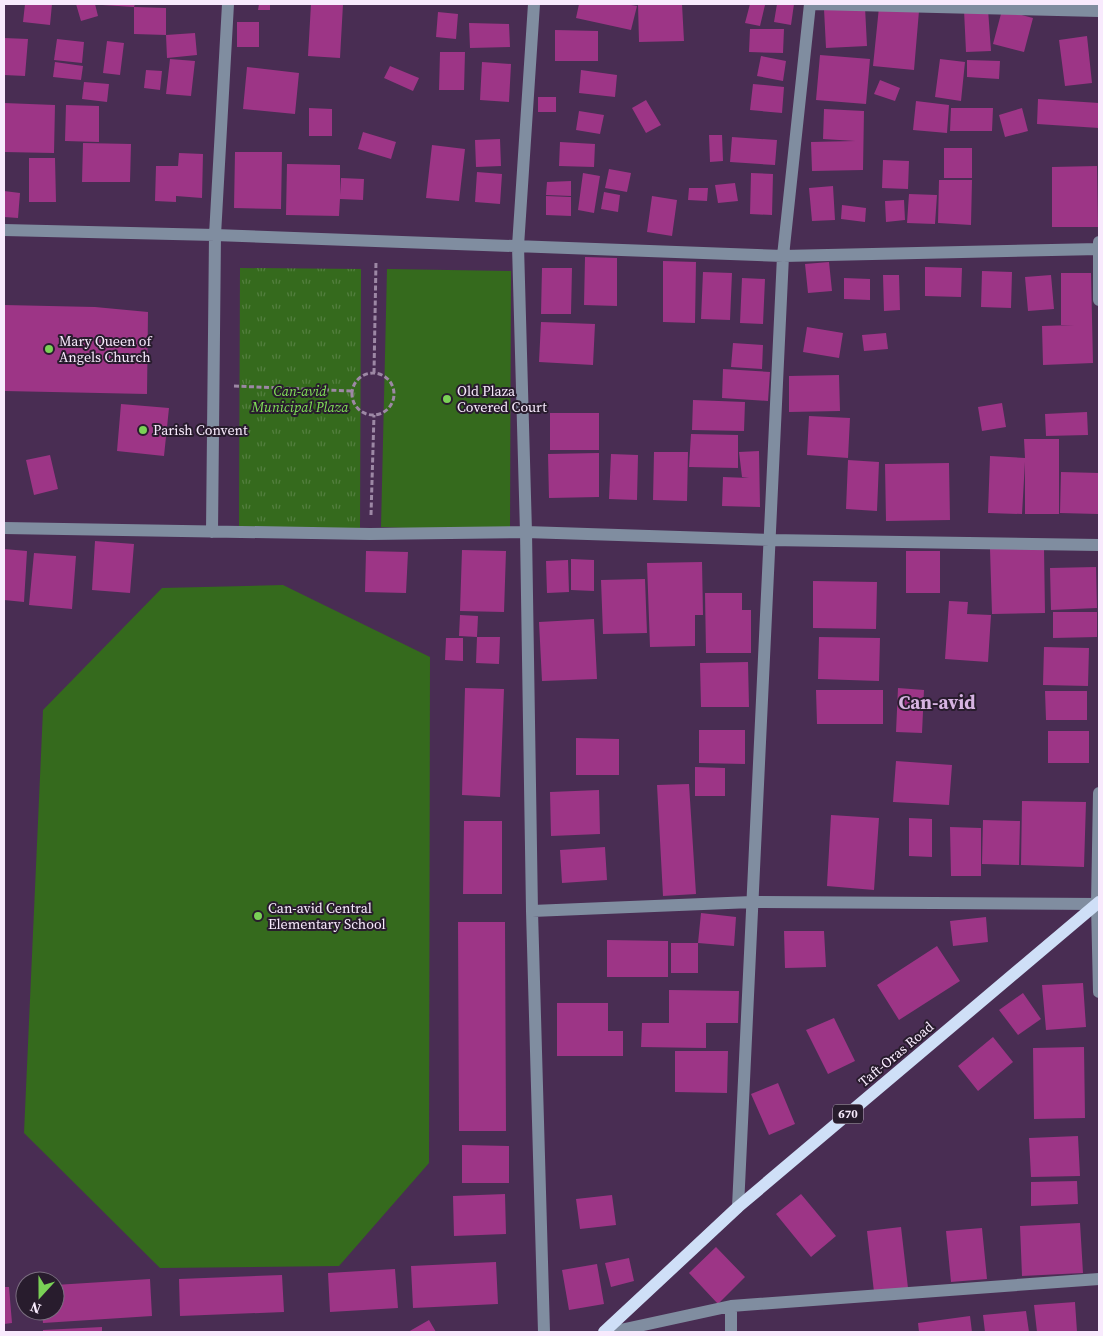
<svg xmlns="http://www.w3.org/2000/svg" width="1103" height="1336" font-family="'Source Serif 4',serif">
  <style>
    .grass { fill: #356a1d }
    .park { fill: url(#park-tufts) }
    .building { fill: #9d3586 }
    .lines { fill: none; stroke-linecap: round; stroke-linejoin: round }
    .path { stroke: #9d88a5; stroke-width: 3; stroke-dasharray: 5 2.5; stroke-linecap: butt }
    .minor { stroke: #808da0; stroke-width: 12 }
    .major { stroke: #cfdff7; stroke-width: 12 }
    .poi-dot { fill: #7ad156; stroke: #281c2d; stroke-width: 2 }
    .labels { text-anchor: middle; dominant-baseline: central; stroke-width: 4; stroke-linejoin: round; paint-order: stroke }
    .shield { fill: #281c2d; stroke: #baacbf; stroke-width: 1 }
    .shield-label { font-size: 12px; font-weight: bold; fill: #f8eafd }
    .poi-label { font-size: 14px; fill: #f8eafd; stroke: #281c2d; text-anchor: start }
    .park-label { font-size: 14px; font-style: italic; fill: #81e058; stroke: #281c2d }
    .street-label { font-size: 14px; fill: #f8eafd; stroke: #281c2d }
    .district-label { font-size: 19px; font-weight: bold; fill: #d7b4e2; stroke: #281c2d }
  </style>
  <defs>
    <pattern id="park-tufts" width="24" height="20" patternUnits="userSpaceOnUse" patternTransform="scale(1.25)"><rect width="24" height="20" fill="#356a1d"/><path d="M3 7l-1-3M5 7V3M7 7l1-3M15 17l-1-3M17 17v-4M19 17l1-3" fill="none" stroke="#537f3f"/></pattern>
  </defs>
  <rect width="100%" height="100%" fill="#492d53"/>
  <path class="grass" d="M387,269L511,271L510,532L381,527Z
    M283,585L430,657L429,1163L339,1266L160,1268L24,1133L43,710L162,588Z"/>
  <path class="park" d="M240,268L361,269L360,530L239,529Z"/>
  <path class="building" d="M25,4H52L50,25L23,22Z
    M76,4H95L98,16L81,21Z
    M102,4H135L134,7L102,5Z
    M259,4H270V10H258Z
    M311,4H343L340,58L308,56Z
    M579,4H625L637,6L631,30L576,18Z
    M638,4H682L684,41L639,42Z
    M750,4L765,5L760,26L745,23Z
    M777,4H794L791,25L774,22Z
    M134,7L166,8V35L134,34Z
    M865,7L867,46L826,48L824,9Z
    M879,7L919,11L914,70L873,66Z
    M988,9L991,51L966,52L964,10Z
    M1002,10L1033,18L1024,52L993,44Z
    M438,12L458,14L456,39L436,37Z
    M237,22H259V47H237Z
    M469,23L509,24L510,47L470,48Z
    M750,29H784L783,53L749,52Z
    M555,30L598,31V61H555Z
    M195,33L197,55L167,58L166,35Z
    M1087,36L1092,83L1065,86L1059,40Z
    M4,38L28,39L25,76L4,75Z
    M57,39L84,42L82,63L54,60Z
    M107,41L124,43L120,75L103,73Z
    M440,52H465L464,90H439Z
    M820,55L870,59L866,104L816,100Z
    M761,56L786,61L783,81L757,76Z
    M170,59L195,61L191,96L166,94Z
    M940,59L965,62L961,101L935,97Z
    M967,60L1000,61L999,79L967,77Z
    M55,62L83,66L81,80L53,77Z
    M482,62L511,64L509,102L480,100Z
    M390,66L419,78L413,91L384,78Z
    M247,67L299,73L295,114L243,109Z
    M146,70L162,71L160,90L144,88Z
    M581,70L617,75L615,97L579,93Z
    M880,80L900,88L895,101L874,94Z
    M84,82L109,84L107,102L82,99Z
    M753,84L784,87L782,113L750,110Z
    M538,97H556V112H538Z
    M1038,99L1099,103V128L1037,124Z
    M646,100L661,125L646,133L632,108Z
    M916,101L949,105L947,133L913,130Z
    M4,103L55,105L54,153L4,152Z
    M66,105L99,106V142L65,141Z
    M309,108L332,109V136H309Z
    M951,108H993L992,131H950Z
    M1022,108L1028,131L1005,137L999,115Z
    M824,109L864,111L863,170L812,171L811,142L855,141L823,139Z
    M579,111L604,115L600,134L576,130Z
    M363,132L396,142L391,159L358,149Z
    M709,135H722L723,161L710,162Z
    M732,137L777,140L775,165L730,162Z
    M500,139L501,166L476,167L475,140Z
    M560,142L595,144L594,167L559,166Z
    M83,143L131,144L130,182H82Z
    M432,145L465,149L459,201L426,198Z
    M944,148H972V178H944Z
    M235,152H282L281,209L234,208Z
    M179,153L203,154L202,198L176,196V202L155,201L156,166H178Z
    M29,158H55L56,202H29Z
    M883,160L909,161L908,189L882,188Z
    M287,164L340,165V195L341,178L364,179L363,200L340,199L339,216L286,215Z
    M1097,166L1098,227H1052V167Z
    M609,169L631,173L627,192L605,188Z
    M477,172L502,174L500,204L475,202Z
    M583,173L600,176L594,213L578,210Z
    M751,173L773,174L772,215L750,214Z
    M939,180H972L971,225L938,223Z
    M571,181V196L546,195L547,182Z
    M735,183L738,201L718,203L715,185Z
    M833,186L835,220L812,221L809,188Z
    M689,188H708L707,201L688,200Z
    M4,191L20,193L18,218L4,217Z
    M604,192L620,195L618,212L601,209Z
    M909,194L937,195L935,224L907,223Z
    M546,196L571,197V216L546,215Z
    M652,196L677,200L672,236L647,232Z
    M904,200L905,220L886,222L885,201Z
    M842,205L866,208L865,222L841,219Z
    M585,257L617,258V306L584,305Z
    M663,261L696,262L695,323L663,322Z
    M829,262L832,291L808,293L805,264Z
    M925,267L962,268L961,297L925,296Z
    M542,268H572L571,314H541Z
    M982,271L1012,272L1011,308L981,307Z
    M703,272L732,273L730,320L701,319Z
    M1061,273H1091L1093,363L1043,365L1042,326L1074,325H1061Z
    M883,275H899L900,310L884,311Z
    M1051,275L1054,309L1028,311L1025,277Z
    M742,278L765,279L763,324L740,323Z
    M844,278L870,279V300L844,299Z
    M4,305L95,307L148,312L147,394L4,391Z
    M541,322L595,324L593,365L539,362Z
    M807,327L843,333L839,358L803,352Z
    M886,333L888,349L864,351L862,335Z
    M733,343L763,345L762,369L731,367Z
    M723,369L770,372L768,401L722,398Z
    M839,375L840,411L789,412V376Z
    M693,400L745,402L744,431L692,430Z
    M1002,403L1006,427L982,431L978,407Z
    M121,404L169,408L164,456L117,451Z
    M1087,412L1088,435L1046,436L1045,414Z
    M550,413H599V450H550Z
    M809,416L850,418L848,458L807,455Z
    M691,434L738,435V468L689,467Z
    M1024,439H1059V514H1025V462L1022,514L988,513L990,456L1025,458Z
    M759,451L760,507L722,506L723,477L749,478L742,477L739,452Z
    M654,452H688L687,501L653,500Z
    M599,453V497L549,498L548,454Z
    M611,454L638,455L637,500L609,499Z
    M50,455L58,489L34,495L26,460Z
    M848,460L879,462L877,511L846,509Z
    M949,463L950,520L886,521L885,464Z
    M1061,472L1099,473L1098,514L1060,513Z
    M95,541L134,544L130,593L92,590Z
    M1044,548L1045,613L992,614L990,549Z
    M4,549L27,551L24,602L4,600Z
    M462,550L506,551L504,612L460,611Z
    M366,551L408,552L406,593L365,592Z
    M906,551H940V593H906Z
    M34,553L76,556L72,609L29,605Z
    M571,559L594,560V591L571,590Z
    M568,560L569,592L547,593L546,561Z
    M702,562L703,615H695V646L650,647L647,563Z
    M1096,567L1097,608L1051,610L1050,568Z
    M645,579L647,633L603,634L601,580Z
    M813,581L877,582L876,629L813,628Z
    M705,593H742V610H751V653H706Z
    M949,601L968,602L967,614L991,615L988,662L945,659Z
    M1053,612H1097V637L1053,638Z
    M460,615L478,616L477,637H500L499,664L476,663L477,637L459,636Z
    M594,619L597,679L542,681L539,622Z
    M819,637L880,638L879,681L818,679Z
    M446,638H463V661L445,660Z
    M1044,647L1089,648L1088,686L1043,685Z
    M748,662L749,707H701L700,663Z
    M465,688L504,689L500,797L462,795Z
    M898,688L924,690L922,733L896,732Z
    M816,690H883V724H817Z
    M1045,691H1087V720H1046Z
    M699,730H745V764L699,763Z
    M1048,731H1089V763H1048Z
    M576,738L619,739V775H576Z
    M896,761L952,765L949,805L893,802Z
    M695,767L725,768V796H695Z
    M689,784L696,894L663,896L657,785Z
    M599,790L600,834L551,836L550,792Z
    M1022,801L1086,802L1084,867L1021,865Z
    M831,815L879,818L874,890L827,886Z
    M909,818L932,819V857L909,856Z
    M983,820L1020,821L1019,865L982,864Z
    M464,821H502V894H463Z
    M950,827L981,828V876H951Z
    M605,847L607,880L562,883L560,850Z
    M701,913L736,917L734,946L698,943V973H671V943H698Z
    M986,917L988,942L953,946L950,921Z
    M458,922H505L506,1131H459Z
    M784,931H824L826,967L785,968Z
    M607,940L668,941V977H607Z
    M937,946L960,981L899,1020L877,985Z
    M1083,983L1086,1027L1046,1030L1042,985Z
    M669,990L739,991L738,1023H706V1048L641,1047L642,1023H669Z
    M1023,993L1041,1019L1018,1035L999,1010Z
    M557,1003H608V1031H623V1056H557Z
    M834,1018L855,1061L828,1074L806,1030Z
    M993,1037L1013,1062L978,1091L958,1066Z
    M1084,1047L1085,1118L1034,1119L1033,1048Z
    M675,1051H728L727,1093L675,1092Z
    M778,1083L795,1124L769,1135L751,1094Z
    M1078,1136L1080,1176L1031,1177L1029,1138Z
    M462,1145L509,1146V1183H462Z
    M1077,1181L1078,1204L1031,1206V1182Z
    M505,1194L506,1234L454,1236L453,1196Z
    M801,1194L836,1236L811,1257L776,1214Z
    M612,1195L616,1225L580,1229L576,1199Z
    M1080,1223L1083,1273L1022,1276L1020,1226Z
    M901,1227L908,1288L874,1292L867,1231Z
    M982,1228L987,1279L951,1282L946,1231Z
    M716,1247L745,1277L718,1304L689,1273Z
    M629,1258L634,1281L611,1287L605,1263Z
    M496,1262L498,1304L413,1308L411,1266Z
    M597,1264L604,1304L569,1310L562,1270Z
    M395,1269L398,1308L330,1312L328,1273Z
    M282,1275L284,1312L180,1316L179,1279Z
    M150,1279L152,1316L43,1323L42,1311H55V1285Z
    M4,1287H9L12,1323L4,1324Z
    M1075,1302L1077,1332H1037L1034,1305Z
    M1026,1311L1029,1332H985L983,1315Z
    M970,1316L972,1332H919L918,1323Z
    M429,1320L436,1332H408Z
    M102,1327V1332H43V1330Z"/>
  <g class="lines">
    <path class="path" d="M352 394a21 21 0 1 1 42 0a21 21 0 1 1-42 0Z
      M374,373L376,261
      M234,386L351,391
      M371,515L374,415"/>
    <path class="minor" d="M534,4L518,246L526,532L532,911L544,1332
      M815,4L1099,11
      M4,230L215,235L783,256L1099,249
      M1099,242V300
      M4,528L370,534L526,532L769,540L1099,545
      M212,532L215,235L228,4
      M1099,793L1097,904L1099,992
      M532,911L752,902L1099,904
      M738,1207L783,256L810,4
      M611,1332L731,1306L1099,1279
      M731,1332V1306"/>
    <path class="major" d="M604,1332L738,1207L1099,902"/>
  </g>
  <g class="poi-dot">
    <circle cx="49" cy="349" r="5"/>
    <circle cx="447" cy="399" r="5"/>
    <circle cx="143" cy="430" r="5"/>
    <circle cx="258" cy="916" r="5"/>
  </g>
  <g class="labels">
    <rect class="shield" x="833" y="1104.5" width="30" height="19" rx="4"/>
    <g class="shield-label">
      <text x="848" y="1114">670</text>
    </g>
    <g class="poi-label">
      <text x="59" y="341">Mary Queen of<tspan x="59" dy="16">Angels Church</tspan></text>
      <text x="457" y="391">Old Plaza<tspan x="457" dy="16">Covered Court</tspan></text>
      <text x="153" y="430">Parish Convent</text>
      <text x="268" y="908">Can-avid Central<tspan x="268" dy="16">Elementary School</tspan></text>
    </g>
    <g class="park-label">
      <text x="300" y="391">Can-avid<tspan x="300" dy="16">Municipal Plaza</tspan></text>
    </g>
    <g class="street-label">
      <text transform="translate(896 1054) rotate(-40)">Taft-Oras Road</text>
    </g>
    <g class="district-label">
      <text x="937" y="702">Can-avid</text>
    </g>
  </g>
  <rect width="1103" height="1336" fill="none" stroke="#f8eafd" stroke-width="10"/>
  <g transform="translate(40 1296) rotate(201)"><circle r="24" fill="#281c2d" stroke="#7b6e80"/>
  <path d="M0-4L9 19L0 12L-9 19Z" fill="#7ad156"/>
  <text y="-8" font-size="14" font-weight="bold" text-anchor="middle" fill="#f8eafd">N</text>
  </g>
</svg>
